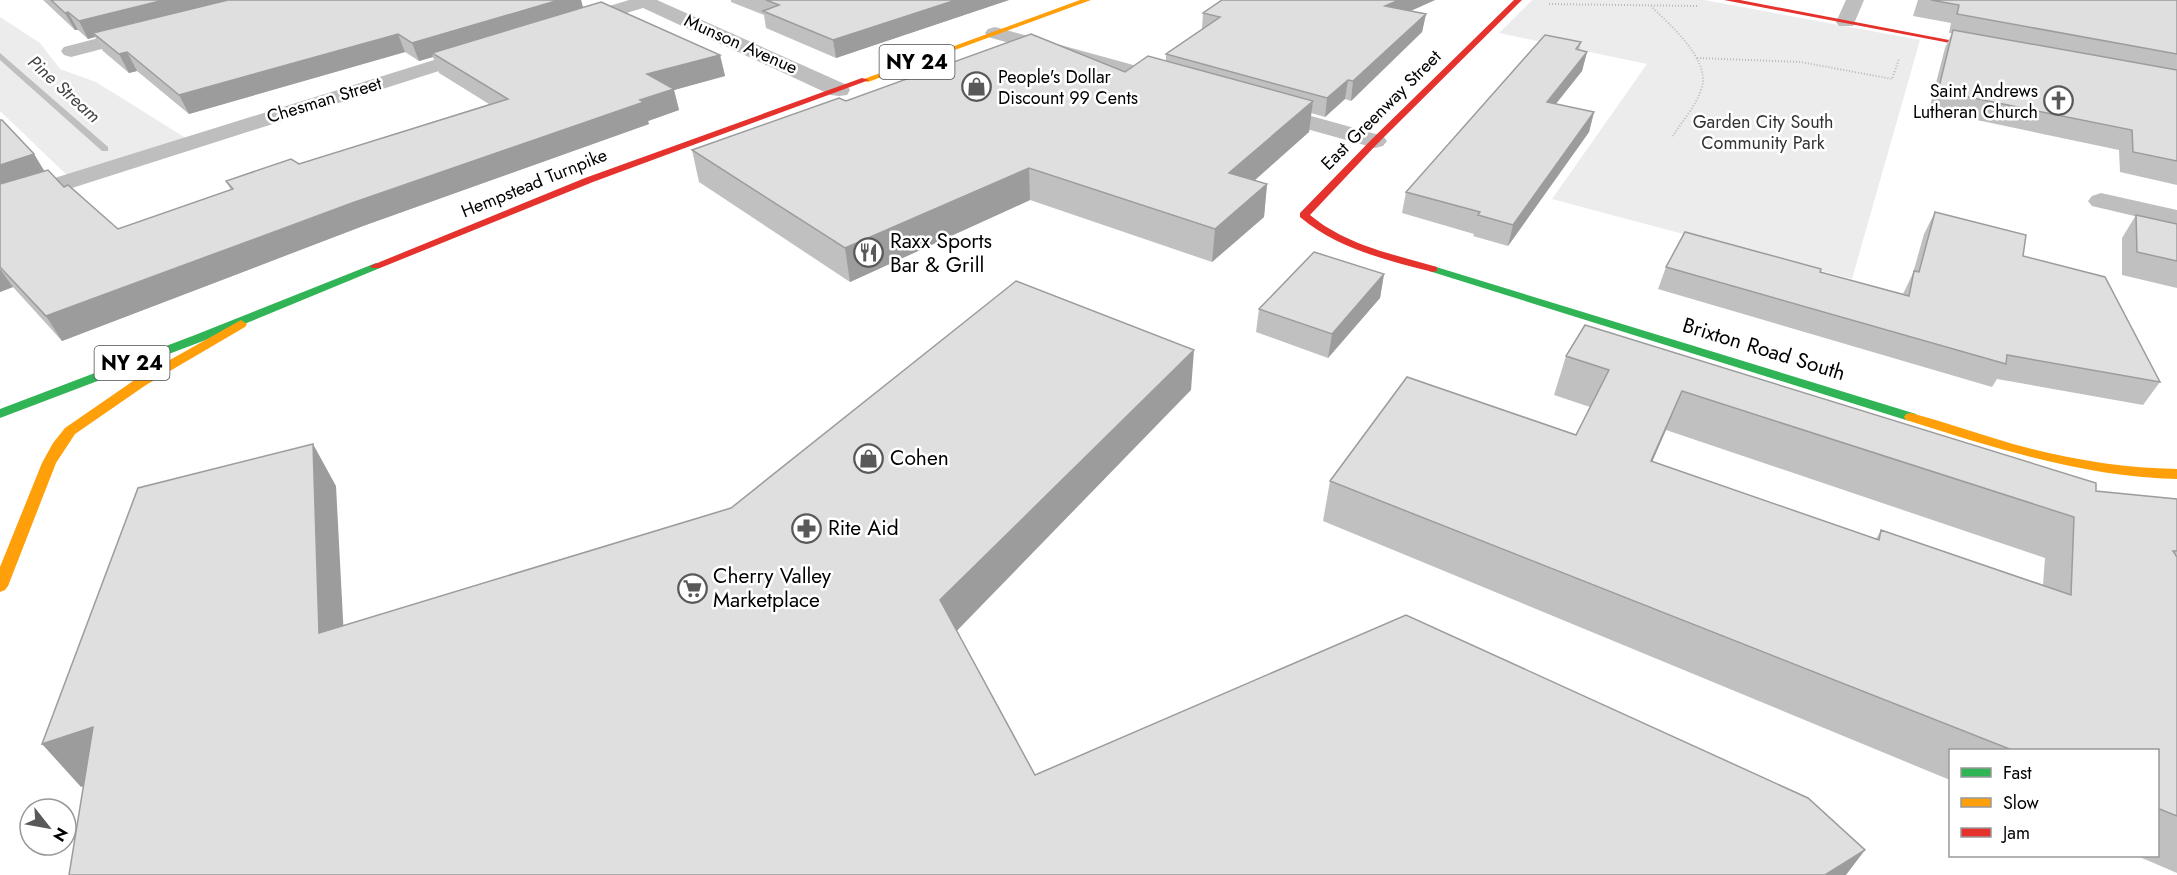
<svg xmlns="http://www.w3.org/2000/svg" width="2177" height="875" font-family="Jost,sans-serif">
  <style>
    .green { fill: #ececec }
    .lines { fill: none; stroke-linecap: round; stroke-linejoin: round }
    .stream { fill: #bfbfbf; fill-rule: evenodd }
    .path { stroke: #b9b9b9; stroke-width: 2; stroke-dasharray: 1 2; stroke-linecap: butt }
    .street { fill: #bebebe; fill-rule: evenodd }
    .fast { fill: #30b455; fill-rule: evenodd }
    .slow { fill: #ff9f0a; fill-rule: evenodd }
    .jam { fill: #e5322d; fill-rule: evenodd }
    .wall { fill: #c0c0c0; fill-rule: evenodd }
    .shaded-wall { fill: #9c9c9c }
    .building { fill: #dfdfdf; stroke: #9c9c9c; stroke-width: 1.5; fill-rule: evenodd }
    .labels { text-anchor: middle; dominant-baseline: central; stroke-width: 5; stroke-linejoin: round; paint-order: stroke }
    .far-street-label { font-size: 18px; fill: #000; stroke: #fff }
    .far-poi-label { font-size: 18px; fill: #000; stroke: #fff; text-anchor: start }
    .far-water-label { font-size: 18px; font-style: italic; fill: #444; stroke: #fff }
    .far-park-label { font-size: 18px; fill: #333; stroke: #fff }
    .shield { fill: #fff; stroke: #4c4c4c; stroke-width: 1.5 }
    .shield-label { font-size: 20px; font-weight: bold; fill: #000 }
    .poi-label { font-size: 21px; fill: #000; stroke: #fff; text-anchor: start }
    .street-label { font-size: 21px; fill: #000; stroke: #fff }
  </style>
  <rect width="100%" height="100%" fill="#fff"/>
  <path class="green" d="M1532,0H1704L1920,40L1852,279L1552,199L1647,64L1499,33Z
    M0,17L40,43L60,69L96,82L189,140L70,178L0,111Z"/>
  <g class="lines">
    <path class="stream" d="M0,53L108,147V151H102L0,60Z"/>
    <path class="path" d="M1549,4L1697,6
      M1651,6C1669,24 1710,59 1702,87C1697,105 1682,121 1673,136
      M1697,58L1801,62L1892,79L1899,59"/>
    <path class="street" d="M629,0H657L847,85L850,90L847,95L839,96L831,95L643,8L574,29L567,27L564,23L567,19Z
      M1846,0H1864L1853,26H1839L1836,22Z
      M141,27L148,29L151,33L148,37L71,57L64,55L61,51L64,47Z
      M995,27L1177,77L1180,82L1177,87L1169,88L988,37L985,33L988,29Z
      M479,46L486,48L489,52L486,56L0,211V195Z
      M1268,104L1383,136L1387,141L1383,146L1375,148L1260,116L1257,111L1260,106Z
      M2101,193L2177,210V226L2092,206L2088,201L2092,196Z"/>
    <path class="fast" d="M376,263L380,264V268L203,341L0,418V409L195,335Z
      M1433,266L1916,414L1918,417L1911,421L1906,420L1429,271V267Z"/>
    <path class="slow" d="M1080,0H1091L868,82L861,80Z
      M241,320L247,324L245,327L146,385L75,434L56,463L8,586L5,590L0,592V567L42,463L53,443L65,428L136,379Z
      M1911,413C1945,422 1979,434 2013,444C2067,459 2121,468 2177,469V479C2083,477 1995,448 1906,420L1904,417L1906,414Z"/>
    <path class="jam" d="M1514,0H1522L1378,143L1310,215C1346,245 1392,254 1437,267V271L1433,272C1386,260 1338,249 1300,217V213L1372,139Z
      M1724,0H1740L1996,49L1992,51Z
      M862,78L869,80L593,182L380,268H372L370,266L585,178Z"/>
  </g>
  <path class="wall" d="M43,0H581L583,8L720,55L725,76L674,90L679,110L648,121L649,124L363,226L62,341L13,287L0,292V120L34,154L44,171L118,229L231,190L226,181L299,164L489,104L439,73L433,57L419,61L405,52L189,114L137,71L129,73L103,51L95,37L88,39L78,30H75Z
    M731,0H1009L836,58L766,28L764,15L731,2Z
    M1220,0H1435L1410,11L1426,14L1422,32L1351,101L1345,99L1325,117L1311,113L1309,132L1254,180L1267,184L1264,217L1212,262L1030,200L850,282L699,182L692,150L846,101L1125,72L1166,61V54L1202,29L1203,13L1220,1Z
    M1918,0H2177V185L2120,172L2119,150L1929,110L1945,48L1952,33H1949L1951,23L1913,16Z
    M1581,42L1579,50L1587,52L1582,71L1556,104L1594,112L1589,132L1508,246L1473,236L1474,234L1402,213L1406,192Z
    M1935,212L2023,256L2160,382L2143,405L1997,379L1992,387L1658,289L1666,267L1820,272L1903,294L1913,273L1924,234Z
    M2136,215L2177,224V288L2122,275V238Z
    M1384,274L1380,298L1328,358L1256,332L1259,309Z
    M1566,356L2096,491L2177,499V873L2135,855H2157V750H1950V780L1323,521L1330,481L1576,435L1590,407L1554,395ZM1666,430L2045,558L2043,585L1881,530L1876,539L1652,462Z"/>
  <path class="shaded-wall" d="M164,0H240L93,33L95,37L88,39L79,21Z
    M559,0H581L584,11L432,53L433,57L419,61L412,43Z
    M956,0H1009L836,58L833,40Z
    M1399,0H1435L1382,24L1385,6Z
    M68,12L78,30H75L65,13Z
    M1426,14L1422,32L1351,101L1353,81Z
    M398,34L405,52L189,114L179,95Z
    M127,52L137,71L129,73L119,54Z
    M1587,52L1582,71L1542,121L1547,102Z
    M720,55L725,76L674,90L679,110L648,121L649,124L363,226L62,341L46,316L352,203L640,100L647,74Z
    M1348,80L1345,99L1325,117L1327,98Z
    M1313,101L1309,132L1227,205L1229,173Z
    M1594,112L1589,132L1508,246L1513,225Z
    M34,154L48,177L0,193V165Z
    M1029,168L1030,200L850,282L845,248Z
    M1267,184L1264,217L1212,262L1215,229Z
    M0,269L13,287L0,292Z
    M1384,274L1380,298L1328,358L1332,334Z
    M1194,350L1191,390L945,643L940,600Z
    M1682,391L1666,430L1635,501L1651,461Z
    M313,444L336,486L346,676L319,633Z
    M93,727L130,770L81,787L42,744Z
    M1865,850L1846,875H1825Z"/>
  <path class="building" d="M51,0H164L79,21L68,12L65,13Z
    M228,0H559L412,43L398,34L179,95L127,52L119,54L93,33Z
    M766,0H956L833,40L763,11L779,5Z
    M1222,0H1399L1385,6L1426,14L1353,81L1348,80L1327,98L1166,54L1220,17L1203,13Z
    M1931,0H2177V54L1957,14L1959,5Z
    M601,2L720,55L647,74L674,89L640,100L644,102L352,203L46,316L0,267V184L48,170L64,187L68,185L118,229L233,189L226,181L291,159L299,164L508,99L432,53Z
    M1953,30L2177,70V161L2133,152L2132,130L1938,91Z
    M1031,34L1125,72L1148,56L1313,101L1229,173L1267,184L1215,229L1029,168L845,248L692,150L839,98L846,101Z
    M1545,35L1581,42L1576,49L1587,52L1547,102L1594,112L1513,225L1478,215L1480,212L1406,192Z
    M0,120H2L34,154L0,165Z
    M1935,212L2026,235L2023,256L2105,277L2160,382L2007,355L2006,364L1666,267L1685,232L1821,269L1820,272L1909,296L1914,271L1919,272Z
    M2136,215L2177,224V261L2137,252Z
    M1314,252L1384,274L1332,334L1259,309Z
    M1016,281L1194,350L940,600L1035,775L1406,615L1808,798L1865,850L1825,875H69L93,727L42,744L138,488L313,444L319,633L731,508Z
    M1585,325L2096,483V491L2177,499V551H2173L2177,557V816L2157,808V750H2012L1330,481L1407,377L1576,435L1609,370L1566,356ZM1682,391L2074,517L2071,595L1881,530L1879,540L1651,461Z"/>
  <defs>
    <symbol id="shop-ring" viewBox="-11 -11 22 22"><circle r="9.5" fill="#fff" stroke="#595959" stroke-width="1.5"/><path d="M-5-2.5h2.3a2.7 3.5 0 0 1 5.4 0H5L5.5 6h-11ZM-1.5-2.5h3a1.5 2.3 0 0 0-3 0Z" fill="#595959"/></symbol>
    <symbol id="church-ring" viewBox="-11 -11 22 22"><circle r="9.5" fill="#fff" stroke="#595959" stroke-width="1.5"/><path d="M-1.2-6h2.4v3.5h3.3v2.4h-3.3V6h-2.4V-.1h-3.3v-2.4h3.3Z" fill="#595959"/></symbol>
    <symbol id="restaurant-ring" viewBox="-11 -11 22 22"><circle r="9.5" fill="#fff" stroke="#595959" stroke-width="1.5"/><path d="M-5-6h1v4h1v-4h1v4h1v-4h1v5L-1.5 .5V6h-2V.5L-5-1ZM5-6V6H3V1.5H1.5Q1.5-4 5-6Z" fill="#595959"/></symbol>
    <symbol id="pharmacy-ring" viewBox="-11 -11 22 22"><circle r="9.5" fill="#fff" stroke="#595959" stroke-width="1.5"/><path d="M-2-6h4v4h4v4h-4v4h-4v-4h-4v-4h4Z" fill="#595959"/></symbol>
    <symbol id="supermarket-ring" viewBox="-11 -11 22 22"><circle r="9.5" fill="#fff" stroke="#595959" stroke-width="1.5"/><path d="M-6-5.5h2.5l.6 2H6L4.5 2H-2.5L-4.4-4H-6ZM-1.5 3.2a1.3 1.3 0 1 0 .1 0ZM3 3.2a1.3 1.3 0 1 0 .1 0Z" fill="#595959"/></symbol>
  </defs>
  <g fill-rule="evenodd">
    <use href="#shop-ring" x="960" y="70" width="33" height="33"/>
    <use href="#church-ring" x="2042" y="84" width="33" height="33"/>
    <use href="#restaurant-ring" x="852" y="236" width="33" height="33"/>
    <use href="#shop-ring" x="852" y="442" width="33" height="33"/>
    <use href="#pharmacy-ring" x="790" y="512" width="33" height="33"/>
    <use href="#supermarket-ring" x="676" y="572" width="33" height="33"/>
  </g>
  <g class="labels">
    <g class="far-street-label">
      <text transform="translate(741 44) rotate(24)">Munson Avenue</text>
      <text transform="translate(324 100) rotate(-17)">Chesman Street</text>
      <text transform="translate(1381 110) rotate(-45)">East Greenway Street</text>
      <text transform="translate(534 183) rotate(-22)">Hempstead Turnpike</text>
    </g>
    <g class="far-poi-label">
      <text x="998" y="77">People's Dollar<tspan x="998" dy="21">Discount 99 Cents</tspan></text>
      <text x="2038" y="91" text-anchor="end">Saint Andrews<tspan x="2038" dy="21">Lutheran Church</tspan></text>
    </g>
    <g class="far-water-label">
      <text transform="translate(64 89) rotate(42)">Pine Stream</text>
    </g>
    <g class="far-park-label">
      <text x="1763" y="122">Garden City South<tspan x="1763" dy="21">Community Park</tspan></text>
    </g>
    <g class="shield">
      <rect x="879.5" y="45" width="75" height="34" rx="4.5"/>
      <rect x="94.5" y="346" width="75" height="34" rx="4.5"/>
    </g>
    <g class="shield-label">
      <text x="917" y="62">NY 24</text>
      <text x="132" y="363">NY 24</text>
    </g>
    <g class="poi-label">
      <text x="890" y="241">Raxx Sports<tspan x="890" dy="24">Bar &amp; Grill</tspan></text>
      <text x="890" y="458">Cohen</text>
      <text x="828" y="528">Rite Aid</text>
      <text x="713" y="576">Cherry Valley<tspan x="713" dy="24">Marketplace</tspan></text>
    </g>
    <g class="street-label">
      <text transform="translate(1764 349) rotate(17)">Brixton Road South</text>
    </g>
  </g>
  <rect x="1949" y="749" width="210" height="108" fill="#ffffff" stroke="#999999" stroke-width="1.5"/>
  <rect x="1961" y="768" width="30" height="9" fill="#30b455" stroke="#999999" stroke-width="1.5"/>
  <text x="2003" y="779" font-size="18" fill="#000000">Fast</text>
  <rect x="1961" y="798" width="30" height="9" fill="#ff9f0a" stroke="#999999" stroke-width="1.5"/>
  <text x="2003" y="809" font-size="18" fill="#000000">Slow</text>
  <rect x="1961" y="828" width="30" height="9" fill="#e5322d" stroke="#999999" stroke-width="1.5"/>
  <text x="2003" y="839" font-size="18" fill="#000000">Jam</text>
  <g transform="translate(48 827) rotate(121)"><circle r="28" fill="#ffffff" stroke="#999999" stroke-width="1.5"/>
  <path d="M0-4.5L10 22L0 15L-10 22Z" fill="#595959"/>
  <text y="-9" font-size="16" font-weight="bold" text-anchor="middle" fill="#000000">N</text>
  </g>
</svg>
